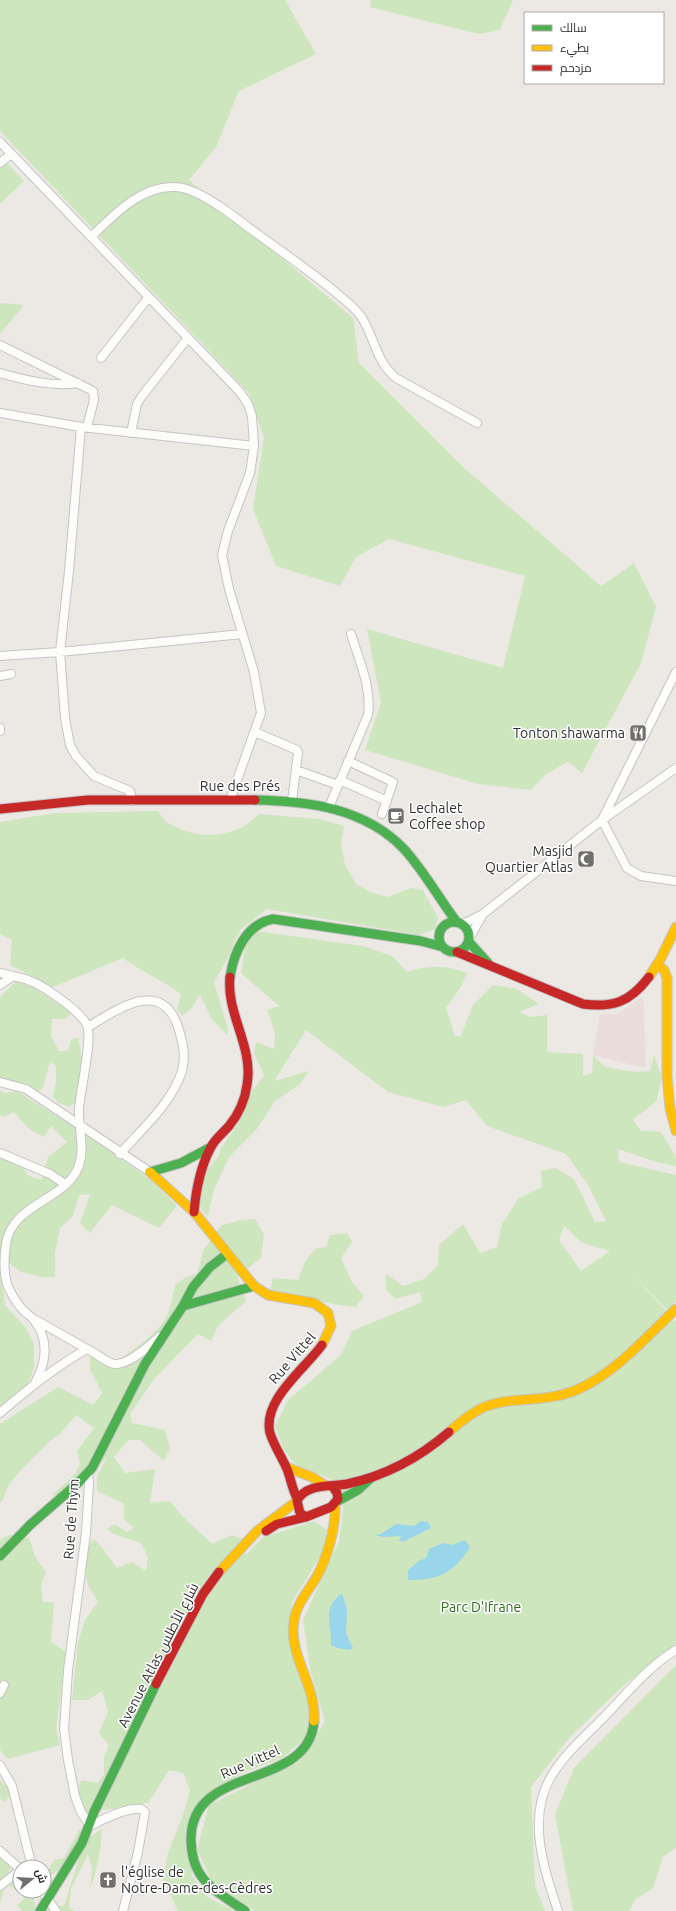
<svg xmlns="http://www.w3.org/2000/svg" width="676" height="1911" font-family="Ubuntu,Cairo,sans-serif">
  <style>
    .medical { fill: #e9dcdb }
    .green { fill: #cee6be; fill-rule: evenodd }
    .water { fill: #99d6ec }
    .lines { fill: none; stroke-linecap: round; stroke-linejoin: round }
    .street-casing { stroke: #c5c4c5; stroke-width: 10 }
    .fast-casing { stroke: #c5c4c5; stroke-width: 11 }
    .slow-casing { stroke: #c5c4c5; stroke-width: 11 }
    .jam-casing { stroke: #c5c4c5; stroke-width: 11 }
    .street { stroke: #fcfcfb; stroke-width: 8 }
    .fast { stroke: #4caf50; stroke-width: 9 }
    .slow { stroke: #ffc107; stroke-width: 9 }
    .jam { stroke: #c62828; stroke-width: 9 }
    .labels { text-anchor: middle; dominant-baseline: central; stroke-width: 3; stroke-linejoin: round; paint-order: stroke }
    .poi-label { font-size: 14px; fill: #2e2e2e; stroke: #fff; text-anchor: end }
    .street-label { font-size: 14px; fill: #2e2e2e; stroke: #fff }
    .park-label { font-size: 14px; fill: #2c6e1b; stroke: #fff }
  </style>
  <rect width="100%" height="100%" fill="#ece8e4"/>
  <path class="medical" d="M643,996L646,1068L593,1055L600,1015L617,1014Z"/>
  <path class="green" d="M0,0H285L316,54L239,91L216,147L189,180L353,318L359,363L462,466L601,586L634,563L656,607L641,663L582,773L568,762L546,774L531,790L478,784L365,750L381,703L367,629L503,668L525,576L389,539L356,557L340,586L276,566L253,509L264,438L249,393L0,131Z
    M371,0H513L500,30L479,34L370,7Z
    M0,156L24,181L0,204Z
    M0,303L24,305L0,334Z
    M158,811C161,815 165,822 170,824C200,841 235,839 259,814L319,819L344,826L341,844L345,865L356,884L370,892L388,897L411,888L423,890L438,918L435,929L419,935L267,909L240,930L227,960L214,982L228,1029L227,1035L211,1018L200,995L190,1010L182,1015L177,1010L181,994C162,979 142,973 123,958L53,987L10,965L12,940L0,934V822L55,813Z
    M256,931L363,946L392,956L407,972C430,965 443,965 467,973L462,985L446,1008L455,1036H461L473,1005L493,985L517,989L539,1004L519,1012L531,1017L547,1015V1052L583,1054V1076L592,1073L593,1055L605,1067L635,1072L650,1071L654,1055L662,1078L656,1102L633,1119L641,1131L661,1132L676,1157V1166L656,1162L618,1149L619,1162L676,1175V1300L668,1311L632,1274L675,1321L676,1320V1647L626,1683L570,1737L531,1787L535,1886L545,1911H255L212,1882L197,1849L209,1805L300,1760L325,1722L310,1669L303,1620L339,1541L344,1502L331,1479L295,1464L284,1450L275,1426L288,1400L341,1355L352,1331L422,1302L420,1292L396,1299L386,1290V1274L403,1286L424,1279L438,1265L439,1245L463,1224L480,1253L497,1247L502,1224L519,1198L542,1187L541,1171L556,1168L574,1179L595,1222L606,1221L587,1183L566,1154L487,1126L466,1100L443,1107L388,1092L306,1030L274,1081L309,1071L300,1084L275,1101L257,1129L229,1157L213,1192L208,1217L198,1205L205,1173L218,1157L221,1148L238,1124L248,1096L264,1075L254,1054L256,1042L274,1049L275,1032L267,1010L279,1006L241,973L245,947ZM564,1226L582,1243L610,1251L581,1271L559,1240Z
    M16,981L36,989L72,1013L65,1019H52L51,1036L59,1051H68L71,1040L78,1037L82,1060L79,1100L69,1107L59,1103L53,1097L56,1081V1066L50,1062L43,1087L40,1091L0,1078V997Z
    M0,1090L5,1093L17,1091L96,1141L152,1181L177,1206L159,1228L112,1205L90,1233L80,1223L90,1194L79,1195L73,1216L60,1228L55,1253V1277H42L21,1272L2,1258V1283L5,1305L26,1328L34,1344V1368L28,1385L0,1409V1155L19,1163L29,1176L41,1180L48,1157L67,1142L51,1126L44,1137L29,1129L14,1112L4,1117L0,1115Z
    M255,1219L264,1234L261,1258L237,1277L246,1301L218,1326L211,1341L198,1334L155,1378L130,1414L132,1423L165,1430L170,1449L164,1461L140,1440H128L114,1457L125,1473L155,1469L150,1503L170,1501L182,1516L212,1544L232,1535L243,1539L246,1555L262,1538L314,1521L327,1530L324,1550L292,1602L290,1632L310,1703L308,1735L284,1757L241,1774L200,1802L190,1828L192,1876L207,1897L235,1911H178L163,1879L168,1853L183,1815L190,1790L183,1773L169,1770L149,1802L121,1809H108L84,1813L77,1793L81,1780L98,1783L104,1774V1757L109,1745L99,1733L108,1711L102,1691L88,1700H72L78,1642L85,1620L98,1602L89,1587L86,1577L85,1551L94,1539L103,1549L117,1568L132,1562L146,1571L148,1557L141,1543L114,1534L107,1529L115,1524L127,1532L134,1528L124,1519V1504L97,1491V1476L106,1459L62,1495H52L75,1474L80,1464L77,1451L94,1428L76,1415L59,1435L50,1441L21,1470L8,1486L3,1500L0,1502V1424L58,1387L93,1405L102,1393L90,1369V1355L114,1364C130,1351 152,1338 164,1321C170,1311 173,1296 175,1285L186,1277L197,1274L204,1249L222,1225L241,1220Z
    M347,1233L352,1242L341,1258L352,1282L364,1296L356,1307L333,1304L270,1290L273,1278L298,1280L305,1262L315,1249L326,1247L330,1235Z
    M10,1535L29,1538L35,1556L46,1573L41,1585L43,1602H54L51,1642L67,1653L56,1728L60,1745L8,1759L0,1750V1539Z
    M676,1665V1848L663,1857L653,1888L635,1900L629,1911H573L555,1815L574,1768Z
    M0,1780L11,1791L6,1802L0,1799Z
    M102,1828C102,1846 97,1871 90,1889L92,1869L88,1854L71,1889L69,1908L74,1911H22L17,1905L24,1899L19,1891L10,1887L11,1882L20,1879V1891H34L35,1907L48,1910L64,1905L80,1856L48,1877L49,1868L54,1860L64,1858L79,1830L92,1836Z
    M0,1855L11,1866L0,1903Z"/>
  <path class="water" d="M421,1521L428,1522L431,1528L405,1541H399L401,1536L383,1537L375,1535L381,1534L396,1524L414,1526Z
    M465,1540L470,1547C453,1573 440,1580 408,1580V1570L419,1561L426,1558L429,1549L443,1543L452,1545Z
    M342,1593L347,1609L346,1633L353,1648L350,1650L337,1648L331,1645C332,1623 321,1609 342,1593Z"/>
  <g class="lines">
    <defs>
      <path id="street" d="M0,142L240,392L248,404L252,416L254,446L250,473L228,531L222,555L229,589L254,672L261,713L230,800
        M0,163L11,154
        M91,237C113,216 141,185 175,187C180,187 187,189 192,191C218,202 240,222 263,238C289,257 316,275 340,296C347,302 355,308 360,315C375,336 374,359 396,378L477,423
        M0,345L93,391L94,400L87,427
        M101,358L148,298
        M0,373C25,380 52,387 78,383
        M0,413L81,427L254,446
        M81,427L69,571L60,652L242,634
        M131,433L137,404L142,396L187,339
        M0,656L60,652L65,718L70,745L76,756L94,776L130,791L132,801
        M676,672L602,820L627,868L641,876L676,881
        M0,676L11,674
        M0,728V731
        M255,732L297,750L298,753L292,801
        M348,761L393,782L382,814
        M296,770L338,785
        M340,780L387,801
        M329,807L368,715C372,688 359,660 351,634
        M463,924L483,914L602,820L676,768
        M470,937L483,914
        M0,973L13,976
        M0,985L13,976C31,979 45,987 59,998C69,1005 81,1014 87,1025C93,1038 80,1092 79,1109C78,1130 87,1152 76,1172C61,1200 11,1206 6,1244C4,1258 3,1275 9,1289C13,1297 18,1305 24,1311C27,1314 31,1316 33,1319C49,1338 47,1361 36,1381
        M88,1027C118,1009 163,976 179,1030C183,1044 186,1056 182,1071C172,1103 141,1130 120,1154
        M0,1082L26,1089L150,1172
        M0,1153L50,1174L65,1184
        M36,1320L87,1349
        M0,1413C28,1389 55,1367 87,1349C96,1353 103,1360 111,1363C125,1369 149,1346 159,1337
        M88,1472L89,1484L86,1533L68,1670L64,1729L68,1760L75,1796L81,1812L90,1826C102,1820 126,1807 141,1809L145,1812L138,1852L123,1911
        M0,1693L4,1685
        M0,1765L12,1786L32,1867
        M0,1851L20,1869
        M0,1886L20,1870
        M42,1891L56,1911
        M558,1911C544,1869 526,1817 552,1775C566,1752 588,1734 607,1714C628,1692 649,1666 676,1650"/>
      <path id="fast" d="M255,800C308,801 365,808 404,849C424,871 438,897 456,921
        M439 937a15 15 0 1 1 30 0a15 15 0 1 1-30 0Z
        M469,942L488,963
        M230,977C234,952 246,924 273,919L421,941L443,947
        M150,1172L181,1163L211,1147
        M183,1306L254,1286
        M338,1501L358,1490L370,1479
        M0,1556L30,1525L77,1484L92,1468L145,1364L183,1306L193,1287L210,1267L227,1254
        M40,1911L82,1843L94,1812L156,1684
        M245,1911C215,1890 192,1881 191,1841C189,1762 309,1792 314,1721"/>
      <path id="slow" d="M657,965L664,970L667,978V1076L670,1108L676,1131
        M649,977L661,958L676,927
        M150,1172L194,1212L254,1286L268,1295L314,1303L328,1313L331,1326L322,1345
        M449,1432C460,1422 471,1413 484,1407C512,1396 543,1403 574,1391C614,1375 645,1338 676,1309
        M286,1467L312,1477L326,1486
        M219,1572L257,1531L297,1501
        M314,1721C317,1686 288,1656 294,1621C296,1605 308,1591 316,1578C327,1559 336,1527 335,1505"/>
      <path id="jam" d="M0,809L88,800H255
        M457,952L583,1004C613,1008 630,1002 649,977
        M194,1212C196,1190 200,1167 211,1147C215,1139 223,1133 229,1126C238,1115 245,1100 247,1085C254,1047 226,1014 230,977
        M333,1487L337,1493L338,1499L331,1507L306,1517L300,1513L297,1501C306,1483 330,1487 347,1484C385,1476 420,1457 449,1432
        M297,1498C292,1489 291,1479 287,1469C282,1457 274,1446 270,1433C262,1400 305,1369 322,1345
        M266,1531L277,1524L306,1517
        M156,1684L203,1594L219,1572"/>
    </defs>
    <use href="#street" class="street-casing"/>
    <use href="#fast" class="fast-casing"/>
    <use href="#slow" class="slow-casing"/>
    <use href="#jam" class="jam-casing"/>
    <use href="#street" class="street"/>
    <use href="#fast" class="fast"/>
    <use href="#slow" class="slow"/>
    <use href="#jam" class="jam"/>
  </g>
  <defs>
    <symbol id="restaurant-square" viewBox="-11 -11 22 22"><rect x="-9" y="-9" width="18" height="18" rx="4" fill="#706f6e" stroke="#fff"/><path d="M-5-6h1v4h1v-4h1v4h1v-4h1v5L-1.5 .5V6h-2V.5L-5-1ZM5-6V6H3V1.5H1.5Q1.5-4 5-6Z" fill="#fff"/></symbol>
    <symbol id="cafe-square" viewBox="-11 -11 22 22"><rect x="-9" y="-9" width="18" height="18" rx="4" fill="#706f6e" stroke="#fff"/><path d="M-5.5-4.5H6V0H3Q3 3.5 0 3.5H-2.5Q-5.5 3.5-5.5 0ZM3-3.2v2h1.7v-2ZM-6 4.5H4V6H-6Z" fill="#fff"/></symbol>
    <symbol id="mosque-square" viewBox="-11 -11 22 22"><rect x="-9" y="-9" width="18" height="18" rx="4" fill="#706f6e" stroke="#fff"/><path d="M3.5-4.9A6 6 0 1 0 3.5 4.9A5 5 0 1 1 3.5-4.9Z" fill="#fff"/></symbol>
    <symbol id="church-square" viewBox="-11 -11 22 22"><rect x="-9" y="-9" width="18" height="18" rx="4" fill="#706f6e" stroke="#fff"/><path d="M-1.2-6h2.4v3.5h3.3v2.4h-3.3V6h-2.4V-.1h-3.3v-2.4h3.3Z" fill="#fff"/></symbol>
  </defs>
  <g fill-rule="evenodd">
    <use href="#restaurant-square" x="628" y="723" width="20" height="20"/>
    <use href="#cafe-square" x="386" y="806" width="20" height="20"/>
    <use href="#mosque-square" x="576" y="849" width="20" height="20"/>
    <use href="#church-square" x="98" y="1870" width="20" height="20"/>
  </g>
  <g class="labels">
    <g class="poi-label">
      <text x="625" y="733">Tonton shawarma</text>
      <text x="409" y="808" text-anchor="start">Lechalet<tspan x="409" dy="16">Coffee shop</tspan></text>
      <text x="573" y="851">Masjid<tspan x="573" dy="16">Quartier Atlas</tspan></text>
      <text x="121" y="1872" text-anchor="start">l'église de<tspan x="121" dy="16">Notre-Dame-des-Cèdres</tspan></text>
    </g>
    <g class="street-label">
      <text x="240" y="786">Rue des Prés</text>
      <text transform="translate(292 1358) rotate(-49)">Rue Vittel</text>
      <text transform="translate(71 1519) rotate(-86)">Rue de Thym</text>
      <text transform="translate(158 1655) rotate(-63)">Avenue Atlas شارع الأطلس</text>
      <text transform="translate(250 1762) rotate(-24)">Rue Vittel</text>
    </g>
    <g class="park-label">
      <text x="481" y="1607">Parc D'Ifrane</text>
    </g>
  </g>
  <rect x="524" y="12" width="140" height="72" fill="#ffffff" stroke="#ababab"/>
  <rect x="532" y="25" width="20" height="6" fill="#4caf50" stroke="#ababab"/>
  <text x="560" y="32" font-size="12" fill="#2e2e2e">سالك</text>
  <rect x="532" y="45" width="20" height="6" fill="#ffc107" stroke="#ababab"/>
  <text x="560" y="52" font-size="12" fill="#2e2e2e">بطيء</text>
  <rect x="532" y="65" width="20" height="6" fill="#c62828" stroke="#ababab"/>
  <text x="560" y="72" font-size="12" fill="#2e2e2e">مزدحم</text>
  <g transform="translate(32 1879) rotate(72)"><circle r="19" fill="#ffffff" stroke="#ababab"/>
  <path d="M0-3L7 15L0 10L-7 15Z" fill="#706f6e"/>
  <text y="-6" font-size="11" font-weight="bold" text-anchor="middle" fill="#2e2e2e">ش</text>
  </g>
</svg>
